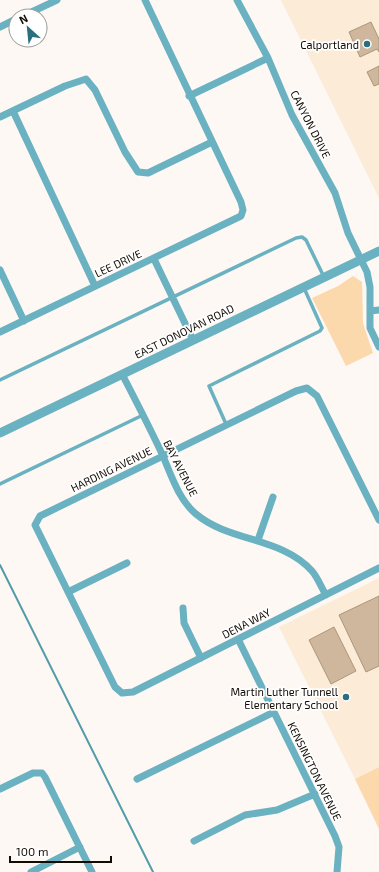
<svg xmlns="http://www.w3.org/2000/svg" width="379" height="872" font-family="'Exo 2',sans-serif">
  <style>
    .built { fill: #fcebd6 }
    .green { fill: #fcd9ad }
    .lines { fill: none; stroke-linecap: round; stroke-linejoin: round }
    .stream { stroke: #509cab; stroke-width: 2 }
    .building { fill: #ceb79c; stroke: #ac967c }
    .service { stroke: #6ab1c1; stroke-width: 3.5 }
    .minor { stroke: #6ab1c1; stroke-width: 7 }
    .tertiary { stroke: #6ab1c1; stroke-width: 9 }
    .poi-dot { fill: #296f7d; stroke: #fff; stroke-width: 1.5 }
    .labels { text-anchor: middle; dominant-baseline: central; stroke-width: 3.5; stroke-linejoin: round; paint-order: stroke }
    .poi-label { font-size: 11px; fill: #130c04; stroke: #fff; text-anchor: end }
    .street-label { font-size: 11px; fill: #130c04; stroke: #fff }
  </style>
  <rect width="100%" height="100%" fill="#fdf8f3"/>
  <path class="built" d="M281,0H379V198Z
    M379,578V767L355,779L279,627Z"/>
  <path class="green" d="M353,276L362,282L363,323L373,353L346,366L312,298L338,286Z
    M379,767V829L355,779Z"/>
  <g class="lines">
    <path class="stream" d="M0,565L153,872"/>
  </g>
  <path class="building" d="M371,22L379,39V52L377,49L360,57L349,32Z
    M379,66V84L374,86L367,72Z
    M379,596V666L366,672L339,615Z
    M334,627L356,671L331,684L309,640Z"/>
  <g class="lines">
    <path class="service" d="M0,380L296,238L302,237L306,240L324,277
      M226,424L209,386L320,331L322,328L304,288
      M0,484L143,415"/>
    <path class="minor" d="M237,0L268,58L292,115L335,193L348,233L367,272L370,287V328L379,347
      M23,16L57,0
      M0,27L16,19
      M189,96L268,58
      M13,111L95,286
      M0,117L65,86L86,79L95,90L125,152L138,172L148,173L212,142
      M154,259L193,340
      M0,270L24,321
      M370,311L379,310
      M0,332L241,216L243,210L241,202L145,0
      M122,374C136,401 150,428 163,456C171,475 179,500 196,514C229,542 282,537 312,571C318,578 321,587 326,595
      M379,520L317,396L307,388L296,391L40,516L35,525L115,687L122,693L133,692L379,568
      M258,540L273,497
      M68,592L127,563
      M183,608L184,623L201,658
      M238,639L335,836L339,847L337,872
      M137,779L274,712
      M0,789L33,773H42L45,777L92,872
      M194,841L245,815L277,810L315,794
      M31,872L80,847"/>
    <path class="tertiary" d="M0,433L379,251"/>
  </g>
  <g class="poi-dot">
    <circle cx="367" cy="44" r="4"/>
    <circle cx="346" cy="697" r="4"/>
  </g>
  <g class="labels">
    <g class="poi-label">
      <text x="359" y="44">Calportland</text>
      <text x="338" y="691">Martin Luther Tunnell<tspan x="338" dy="13">Elementary School</tspan></text>
    </g>
    <g class="street-label">
      <text transform="translate(311 124) rotate(63)">CANYON DRIVE</text>
      <text transform="translate(118 263) rotate(-25)">LEE DRIVE</text>
      <text transform="translate(184 331) rotate(-26)">EAST DONOVAN ROAD</text>
      <text transform="translate(181 468) rotate(63)">BAY AVENUE</text>
      <text transform="translate(111 469) rotate(-26)">HARDING AVENUE</text>
      <text transform="translate(246 623) rotate(-27)">DENA WAY</text>
      <text transform="translate(315 771) rotate(64)">KENSINGTON AVENUE</text>
    </g>
  </g>
  <g transform="translate(28 28) rotate(333)"><circle r="19" fill="#ffffff" stroke="#a19e9b"/>
  <path d="M0-3L7 15L0 10L-7 15Z" fill="#296f7d"/>
  <text y="-6" font-size="11" font-weight="bold" text-anchor="middle" fill="#130c04">N</text>
  </g>
  <path d="M10 856v6h101v-6" fill="none" stroke="#130c04" stroke-width="2"/>
  <text x="16" y="856" font-size="12" fill="#130c04" stroke="#ffffff" stroke-width="3" paint-order="stroke">100 m</text>
</svg>
